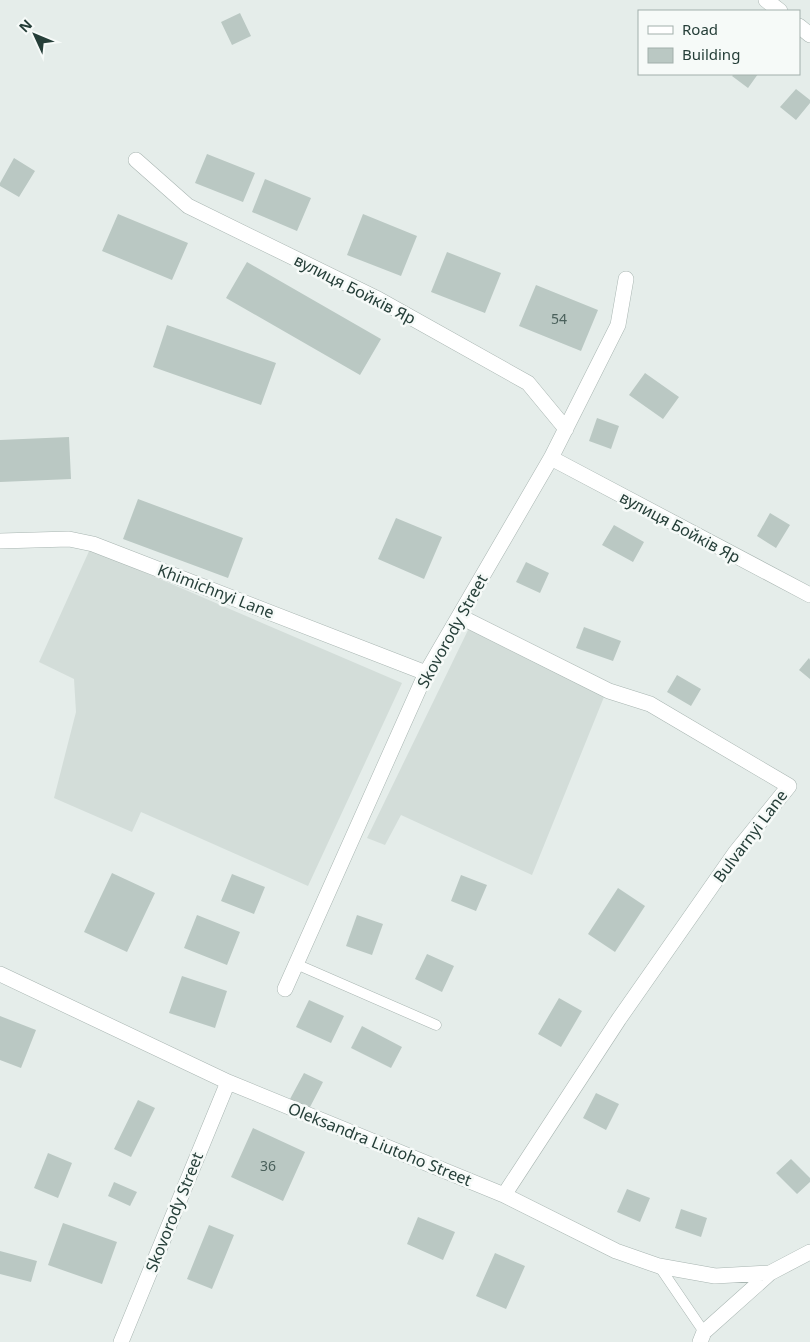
<svg xmlns="http://www.w3.org/2000/svg" width="810" height="1342" font-family="'Noto Sans',sans-serif">
  <style>
    .built { fill: #d3ddd9 }
    .building { fill: #bac8c3 }
    .lines { fill: none; stroke-linecap: round; stroke-linejoin: round }
    .lane-casing { stroke: #a8b5b1; stroke-width: 11 }
    .street-casing { stroke: #a8b5b1; stroke-width: 16 }
    .lane { stroke: #fff; stroke-width: 10 }
    .street { stroke: #fff; stroke-width: 15 }
    .labels { text-anchor: middle; dominant-baseline: central; stroke-width: 5; stroke-linejoin: round; paint-order: stroke }
    .number-label { font-size: 14px; fill: #4a605b }
    .street-label { font-size: 16px; fill: #253e38; stroke: #f6faf8 }
  </style>
  <rect width="100%" height="100%" fill="#e5edea"/>
  <path class="built" d="M90,549L402,683L308,886L141,812L132,832L54,798L76,712L74,679L39,662Z
    M470,626L604,697L532,875L401,815L385,845L367,838Z"/>
  <path class="building" d="M240,13L251,36L232,45L221,22Z
    M734,74H758L748,88L732,76Z
    M796,89L810,100V103L796,120L780,107Z
    M207,154L255,173L243,202L195,183Z
    M14,158L35,171L19,197L0,186V183Z
    M265,179L311,198L297,231L252,212Z
    M118,214L188,243L172,280L102,251Z
    M363,214L417,236L401,276L347,255Z
    M447,252L501,273L485,313L431,292Z
    M247,262L381,339L360,375L226,298Z
    M536,285L598,310L581,351L519,326Z
    M167,325L276,363L261,405L153,367Z
    M645,373L679,397L663,419L629,395Z
    M597,418L619,426L611,449L589,441Z
    M69,437L71,479L0,482V440Z
    M138,499L243,538L228,578L123,539Z
    M770,513L790,525L776,548L757,536Z
    M396,518L442,537L424,579L378,559Z
    M614,525L644,542L633,562L602,545Z
    M526,562L549,573L540,593L516,582Z
    M584,627L621,641L613,661L576,648Z
    M809,658L810,660V679L799,670Z
    M677,675L701,689L691,706L667,692Z
    M112,873L155,893L127,952L84,932Z
    M232,874L265,887L254,914L221,901Z
    M461,875L487,885L476,911L451,901Z
    M618,888L645,906L615,952L588,934Z
    M197,915L240,932L227,965L184,948Z
    M357,915L383,924L372,955L346,946Z
    M427,954L454,966L442,992L415,979Z
    M182,976L227,991L215,1028L169,1013Z
    M559,998L582,1011L561,1047L538,1034Z
    M309,1000L344,1016L331,1043L296,1027Z
    M0,1016L36,1030L21,1068L0,1060Z
    M362,1026L402,1047L391,1068L351,1048Z
    M304,1073L323,1082L309,1109L290,1099Z
    M596,1093L619,1104L606,1130L583,1118Z
    M138,1100L155,1108L131,1157L114,1149Z
    M253,1128L305,1152L283,1201L231,1177Z
    M48,1153L72,1163L58,1198L34,1188Z
    M791,1159L810,1178V1182L797,1194L776,1173Z
    M114,1182L137,1192L130,1206L108,1196Z
    M627,1189L650,1198L640,1222L617,1212Z
    M681,1209L707,1218L701,1237L675,1228Z
    M418,1217L455,1232L443,1260L407,1244Z
    M63,1223L117,1242L102,1284L48,1265Z
    M209,1225L234,1235L212,1289L187,1279Z
    M0,1251L37,1261L31,1282L0,1274Z
    M495,1253L525,1266L506,1309L476,1296Z"/>
  <g class="lines">
    <defs>
      <path id="lane" d="M296,964L436,1025
        M659,1266L704,1332"/>
      <path id="street" d="M766,0L780,11
        M799,26L810,35
        M136,160L188,206L378,299L528,383L566,429
        M551,458L810,595
        M0,541L69,539L93,544L426,673
        M459,616L609,691L650,704L789,786L735,853L619,1019L504,1195
        M0,974L228,1082L504,1195L616,1251L659,1266L715,1276L770,1273
        M285,989L426,673L551,458L618,325L626,279
        M121,1342L228,1082
        M700,1342L704,1332L770,1273L810,1252"/>
    </defs>
    <use href="#lane" class="lane-casing"/>
    <use href="#street" class="street-casing"/>
    <use href="#lane" class="lane"/>
    <use href="#street" class="street"/>
  </g>
  <g class="labels">
    <g class="number-label">
      <text x="559" y="318">54</text>
      <text x="268" y="1165">36</text>
    </g>
    <g class="street-label">
      <text transform="translate(355 289) rotate(27)">вулиця Бойків Яр</text>
      <text transform="translate(680 527) rotate(28)">вулиця Бойків Яр</text>
      <text transform="translate(216 591) rotate(21)">Khimichnyi Lane</text>
      <text transform="translate(452 631) rotate(-61)">Skovorody Street</text>
      <text transform="translate(750 836) rotate(-53)">Bulvarnyi Lane</text>
      <text transform="translate(380 1144) rotate(22)">Oleksandra Liutoho Street</text>
      <text transform="translate(174 1212) rotate(-68)">Skovorody Street</text>
    </g>
  </g>
  <rect x="638" y="10" width="162" height="65" fill="#f6faf8" stroke="#a2afab"/>
  <rect x="648" y="26" width="25" height="8" fill="#ffffff" stroke="#a2afab"/>
  <text x="682" y="35" font-size="15" fill="#253e38">Road</text>
  <rect x="648" y="48" width="25" height="15" fill="#bac8c3" stroke="#a2afab"/>
  <text x="682" y="60" font-size="15" fill="#253e38">Building</text>
  <g transform="translate(35 35) rotate(314)" stroke="#f6faf8" stroke-width="4" paint-order="stroke">
  <path d="M0-4L9 19L0 12L-9 19Z" fill="#253e38"/>
  <text y="-8" font-size="14" font-weight="bold" text-anchor="middle" fill="#253e38">N</text>
  </g>
</svg>
